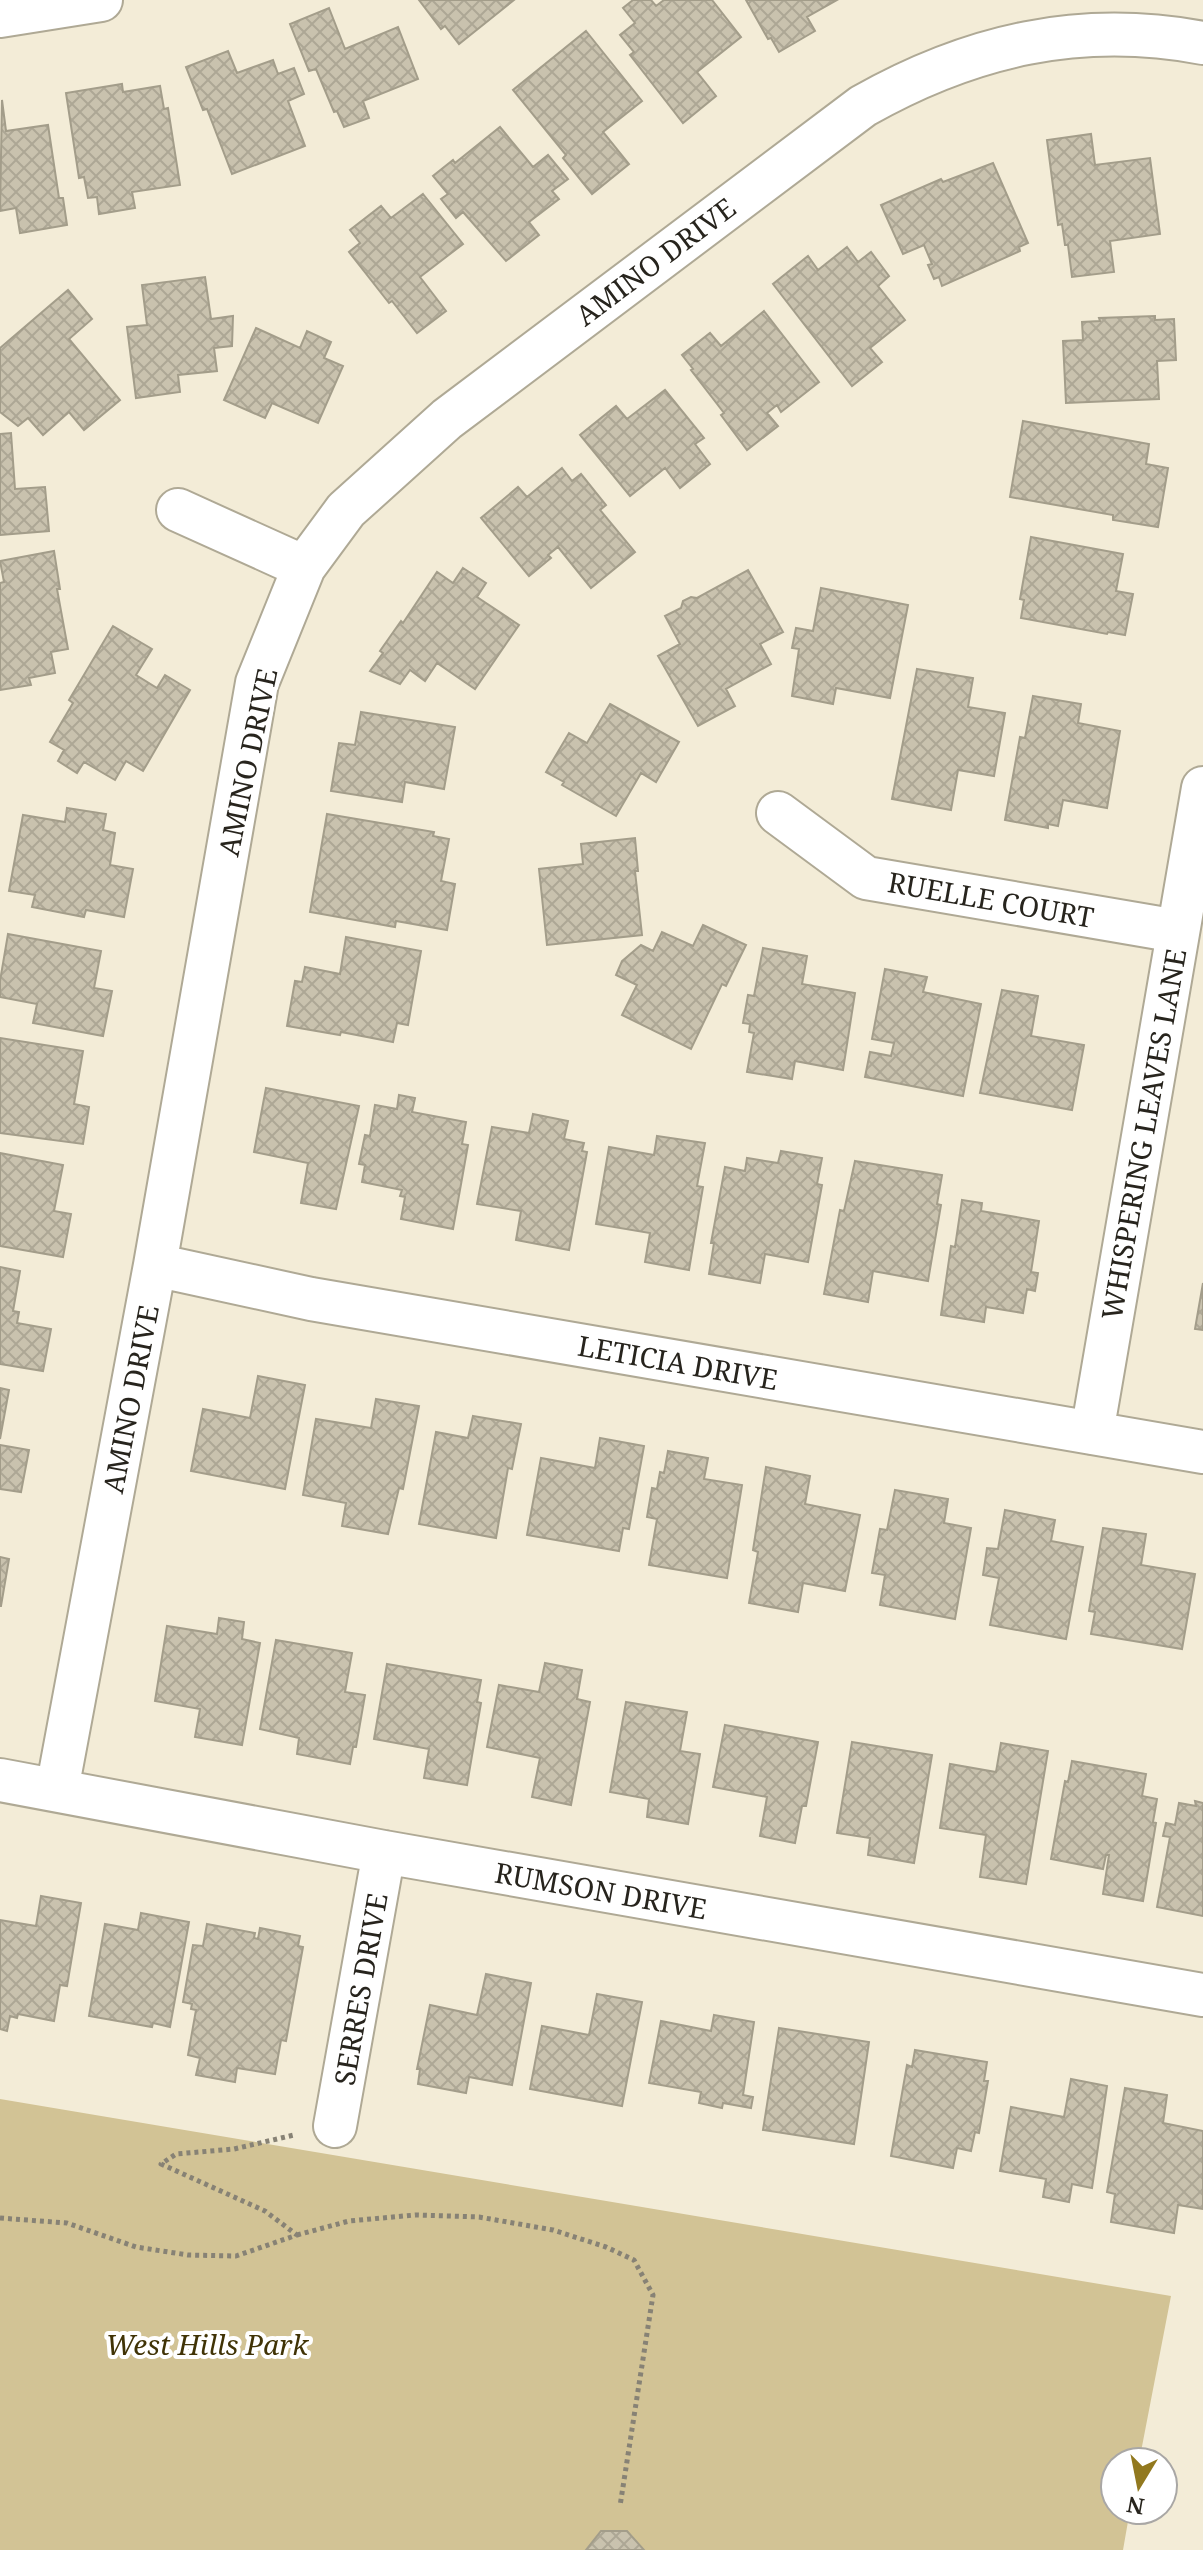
<svg xmlns="http://www.w3.org/2000/svg" width="1203" height="2550" font-family="'Noto Serif',serif">
  <style>
    .park { fill: #d2c395 }
    .building { fill: url(#building-cross-hatch); stroke: #a39d8a; stroke-width: 2 }
    .lines { fill: none; stroke-linecap: round; stroke-linejoin: round }
    .minor-casing { stroke: #afa995; stroke-width: 46 }
    .path { stroke: #878275; stroke-width: 5; stroke-dasharray: 4 4; stroke-linecap: butt }
    .minor { stroke: #fff; stroke-width: 42 }
    .labels { text-anchor: middle; dominant-baseline: central; stroke-width: 8; stroke-linejoin: round; paint-order: stroke }
    .street-label { font-size: 28px; fill: #27241d; stroke: #fff }
    .park-label { font-size: 28px; font-style: italic; fill: #403306; stroke: #fff }
  </style>
  <defs>
    <pattern id="building-cross-hatch" width="8" height="8" patternUnits="userSpaceOnUse" patternTransform="scale(2)"><rect width="8" height="8" fill="#c9c2ae"/><path d="M0 0l8 8M0 8l8-8" fill="none" stroke="#ada795"/></pattern>
  </defs>
  <rect width="100%" height="100%" fill="#f3ecd7"/>
  <path class="park" d="M0,2099L1171,2296L1139,2462H1115V2510H1130L1123,2550H0Z"/>
  <path class="building" d="M419,0H514L459,44L445,26L441,29Z
    M633,0H651L656,6L664,0H712L741,37L697,72L716,96L683,123L630,55L634,52L620,35L635,23L623,8Z
    M746,0H837L807,17L815,31L779,52L771,38L768,39Z
    M329,8L345,49L398,27L418,79L363,101L369,118L344,127L337,111L334,112L316,69L309,71L290,24Z
    M586,31L642,101L603,132L629,164L592,194L563,158L566,155L513,90Z
    M228,51L237,73L273,60L278,74L294,68L304,94L288,101L305,146L232,174L207,109L203,110L186,67Z
    M122,84L123,92L160,86L164,109L168,108L180,185L132,192L135,208L99,214L97,197L88,198L84,177L79,178L66,93Z
    M2,100L6,131L48,125L59,198H63L67,225L20,233L16,208L0,211Z
    M500,127L533,167L548,155L568,179L552,191L559,199L529,222L539,235L506,261L463,212L456,218L441,199L448,194L433,176L453,160L455,163Z
    M1091,134L1095,165L1150,158L1160,234L1110,241L1114,272L1072,277L1068,245H1065L1062,224L1058,225L1047,140Z
    M993,163L1028,243L1019,247L1020,251L942,286L939,277L934,279L928,265L932,264L924,245L903,254L881,205L941,179L943,182Z
    M423,194L463,244L420,277L446,311L417,333L392,301L389,303L349,252L360,243L350,230L381,206L391,218Z
    M847,247L858,262L871,252L889,276L878,286L905,320L870,348L882,362L852,386L773,284L808,256L818,270Z
    M205,277L211,319L233,316L232,346L214,348L217,371L178,375L180,392L136,398L127,327L147,325L142,285Z
    M68,290L92,319L69,339L120,400L84,430L69,412L43,435L28,418L18,426L0,412V348Z
    M764,311L819,382L781,412L777,405L767,413L778,426L747,450L721,415L724,413L691,370L693,369L682,355L710,333L721,346Z
    M1155,316V320L1174,319L1176,360L1157,361L1159,399L1066,403L1063,341L1083,340L1082,322L1100,321L1099,318Z
    M256,328L300,348L307,331L331,342L324,358L343,366L318,423L272,403L265,418L224,400Z
    M665,390L704,438L695,444L710,464L680,488L665,468L630,496L580,435L616,406L627,419Z
    M1023,421L1149,444L1146,464L1168,468L1158,527L1113,520V515L1010,497Z
    M11,433L15,489L45,487L49,531L0,535V434Z
    M562,468L572,481L581,474L606,505L600,510L635,552L591,588L558,547L548,555L551,558L529,576L481,518L518,487L527,497Z
    M1031,537L1123,554L1116,591L1133,594L1125,635L1108,632L1107,634L1021,618L1024,600L1020,599Z
    M54,551L60,589H57L68,649L51,652L55,673L29,678L31,685L0,690V583L4,582L0,561Z
    M463,568L486,583L477,597L519,625L475,689L437,663L425,681L410,670L400,684L370,671L383,653L380,651L401,621L403,623L437,572L453,583Z
    M748,570L783,632L760,644L771,664L726,689L735,706L698,726L658,656L680,644L665,616L681,608L683,601L691,597L697,598Z
    M821,588L908,605L890,698L836,688L833,704L792,696L799,649L792,648L796,628L813,631Z
    M113,626L152,649L136,675L157,688L165,675L190,690L143,771L126,761L115,780L84,762L77,773L58,761L64,750L50,742L73,703L69,700Z
    M917,669L973,678L968,707L1005,713L994,776L958,770L951,810L892,799Z
    M1033,696L1081,704L1078,723L1120,731L1107,808L1063,800L1058,826L1048,824V828L1005,820L1020,737L1025,738Z
    M610,704L679,742L656,782L641,773L616,816L562,785L564,782L546,772L569,733L587,743Z
    M361,712L455,727L444,789L405,782L402,802L331,791L339,743L355,745Z
    M67,808L106,814L103,830L115,833L110,865L133,869L124,917L86,910L84,917L32,907L35,895L9,891L23,815L65,822Z
    M327,814L434,832L433,836L449,839L441,881L455,884L447,930L396,921L395,927L310,912Z
    M635,838L638,871H635L642,935L547,945L539,869L583,864L581,844Z
    M703,925L746,945L726,986L722,984L691,1049L622,1015L637,985L616,975L622,961L641,945L653,951L662,932L693,946Z
    M8,934L101,951L94,988L112,991L103,1036L33,1023L37,1004L0,997V981Z
    M346,937L421,951L408,1025L397,1023L393,1042L341,1032L340,1035L287,1026L295,981L302,982L305,967L340,974Z
    M763,948L807,956L802,984L855,993L843,1070L795,1061L792,1079L747,1072L754,1033L749,1032L750,1024L743,1023L748,995L754,996Z
    M885,969L927,977L923,992L981,1004L963,1096L865,1077L870,1052L891,1056L894,1043L872,1039Z
    M1002,990L1038,996L1031,1036L1084,1045L1072,1110L980,1093Z
    M0,1038L83,1051L74,1104L89,1107L83,1144L0,1133Z
    M266,1088L359,1106L336,1209L301,1203L308,1163L254,1152Z
    M399,1095L415,1098L412,1112L466,1122L462,1144L468,1145L453,1229L401,1219L405,1197L400,1196L402,1190L362,1182L365,1165L359,1164L365,1135L370,1136L375,1105L397,1109Z
    M533,1114L568,1121L564,1139L584,1143L582,1151L587,1152L569,1250L516,1240L521,1211L477,1204L492,1127L529,1133Z
    M657,1136L705,1143L697,1186L703,1187L689,1270L645,1262L650,1233L596,1224L609,1147L654,1155Z
    M781,1151L822,1158L817,1184L822,1185L808,1262L765,1254L760,1283L709,1274L714,1243H711L725,1167L745,1171L747,1158L778,1163Z
    M0,1153L63,1165L54,1211L71,1214L63,1257L0,1246Z
    M855,1161L942,1175L937,1204L941,1205L928,1281L873,1271L868,1302L824,1294L840,1210L844,1211Z
    M962,1200L982,1203L981,1211L1039,1221L1031,1272L1038,1273L1035,1291L1027,1289L1023,1313L986,1307L984,1322L941,1315L951,1246L955,1247Z
    M0,1267L20,1271L13,1311L19,1312L17,1323L51,1329L43,1371L0,1364Z
    M1203,1283V1330L1195,1329Z
    M258,1376L305,1385L285,1489L191,1471L203,1409L250,1418Z
    M0,1388L9,1390L0,1439Z
    M376,1399L419,1406L403,1489L399,1488L388,1534L342,1526L346,1503L303,1495L316,1419L371,1428Z
    M473,1416L521,1424L512,1469L508,1468L496,1538L419,1524L436,1432L468,1438Z
    M600,1438L644,1446L629,1529L623,1528L619,1551L527,1535L541,1458L595,1468Z
    M0,1445L29,1450L21,1492L0,1489Z
    M668,1451L708,1458L704,1479L742,1485L727,1578L649,1565L657,1519L647,1517L652,1488L657,1489L660,1472L664,1473Z
    M766,1467L810,1476L805,1504L860,1515L845,1591L803,1583L798,1612L749,1603L758,1552L753,1550Z
    M895,1490L948,1499L944,1523L971,1528L955,1619L880,1605L885,1575L872,1573L880,1529L887,1530Z
    M1005,1510L1055,1520L1051,1541L1083,1547L1066,1639L990,1625L999,1578L983,1575L987,1548L998,1549Z
    M1103,1528L1146,1534L1141,1565L1195,1574L1182,1649L1091,1634L1095,1612L1089,1611Z
    M0,1557L9,1559L1,1606H0Z
    M219,1618L244,1622L242,1639L260,1643L242,1745L195,1737L200,1709L155,1701L167,1626L217,1634Z
    M276,1640L352,1653L345,1692L365,1695L356,1747H353L350,1764L297,1754L299,1738L260,1729Z
    M545,1663L582,1670L577,1699L590,1702L571,1805L532,1797L540,1758L487,1747L499,1685L539,1692Z
    M387,1664L481,1680L477,1702L481,1703L467,1785L424,1778L429,1749L374,1739Z
    M626,1702L687,1712L680,1751L700,1754L688,1824L647,1817L649,1799L610,1792Z
    M725,1725L818,1742L806,1806H802L795,1843L760,1836L767,1797L713,1787Z
    M852,1742L932,1755L914,1863L868,1855L870,1838L837,1833Z
    M1001,1743L1048,1751L1026,1884L980,1877L986,1835L940,1828L950,1764L996,1772Z
    M1072,1761L1146,1774L1142,1796L1157,1799L1153,1822L1156,1823L1143,1901L1103,1894L1109,1855H1106L1103,1869L1051,1859L1065,1781L1068,1782Z
    M1195,1801L1203,1803V1916L1157,1907L1170,1837L1163,1836L1166,1823L1175,1825L1179,1803L1196,1806Z
    M41,1896L81,1903L67,1986L60,1985L54,2021L18,2014L17,2018L10,2016L7,2031L0,2029V1920L36,1926Z
    M141,1913L189,1922L170,2027L153,2023L152,2027L89,2016L105,1924L138,1930Z
    M207,1924L255,1933L254,1938L258,1939L260,1928L300,1936L298,1946L303,1947L286,2041L281,2040L275,2074L237,2068L235,2082L196,2075L200,2058L188,2055L196,2010L191,2009L192,2004L183,2002L193,1945L203,1946Z
    M486,1974L531,1983L512,2085L469,2077L466,2093L418,2084L420,2069H417L430,2005L477,2015Z
    M597,1994L642,2002L622,2106L530,2089L542,2026L589,2035Z
    M714,2015L754,2022L743,2095L753,2097L751,2108L723,2103L722,2108L699,2103L701,2092L649,2083L661,2021L711,2031Z
    M779,2028L869,2042L854,2144L763,2130Z
    M915,2050L987,2062L984,2081H988L979,2133L975,2132L971,2151L957,2148L953,2168L891,2156L907,2065L912,2067Z
    M1071,2079L1107,2086L1092,2188L1072,2184L1069,2202L1043,2197L1046,2179L1000,2171L1011,2107L1064,2117Z
    M1125,2088L1167,2095L1163,2123L1203,2131V2209L1178,2205L1174,2233L1111,2222L1115,2194L1107,2192Z
    M601,2531H627L644,2550H586Z"/>
  <g class="lines">
    <defs>
      <path id="minor" d="M0,16L101,0
        M178,510L304,567
        M778,813L866,878L1177,931
        M155,1265L311,1299L1203,1452
        M1092,1433L1203,788
        M0,1780L384,1852L1203,1995
        M57,1790L155,1265L257,683L304,567L346,510L447,419L863,106C971,45 1080,20 1203,43
        M335,2126L384,1852"/>
    </defs>
    <use href="#minor" class="minor-casing"/>
    <path class="path" d="M0,2218L67,2223L136,2247L188,2255L236,2256L297,2235L265,2211L161,2164L176,2154L234,2149L294,2135
      M297,2235L349,2221L415,2215L479,2217L553,2230L606,2247L634,2260L653,2295L620,2506"/>
    <use href="#minor" class="minor"/>
  </g>
  <g class="labels">
    <g class="street-label">
      <text transform="translate(655 261) rotate(-37)">AMINO DRIVE</text>
      <text transform="translate(247 762) rotate(-78)">AMINO DRIVE</text>
      <text transform="translate(991 899) rotate(10)">RUELLE COURT</text>
      <text transform="translate(1143 1134) rotate(-80)">WHISPERING LEAVES LANE</text>
      <text transform="translate(678 1362) rotate(10)">LETICIA DRIVE</text>
      <text transform="translate(130 1399) rotate(-79)">AMINO DRIVE</text>
      <text transform="translate(601 1890) rotate(10)">RUMSON DRIVE</text>
      <text transform="translate(360 1989) rotate(-80)">SERRES DRIVE</text>
    </g>
    <g class="park-label">
      <text x="207" y="2344">West Hills Park</text>
    </g>
  </g>
  <g transform="translate(1139 2486) rotate(190)"><circle r="38" fill="#ffffff" stroke="#a9a7a5" stroke-width="2"/>
  <path d="M0-6L14 30L0 20L-14 30Z" fill="#92791f"/>
  <text y="-12" font-size="22" font-weight="bold" text-anchor="middle" fill="#27241d">N</text>
  </g>
</svg>
